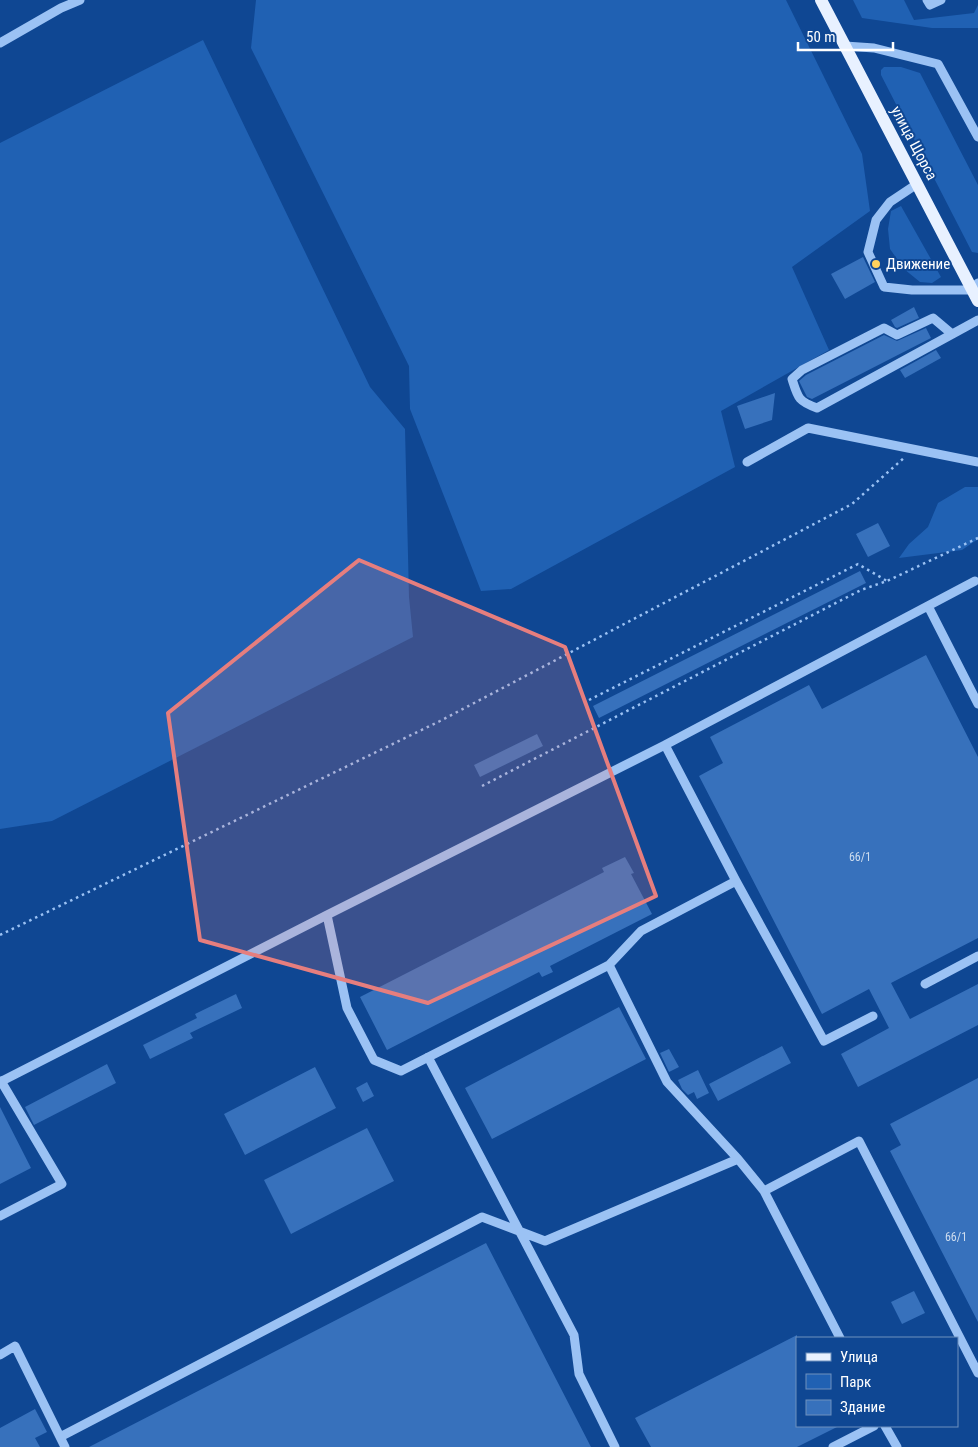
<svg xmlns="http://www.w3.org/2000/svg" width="978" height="1447" font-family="'Roboto Condensed',sans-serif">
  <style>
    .green { fill: #2061b3 }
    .building { fill: #3771bc }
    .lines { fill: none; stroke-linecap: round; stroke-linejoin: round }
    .path { stroke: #9bc2f4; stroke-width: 2.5; stroke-dasharray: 2.5 4; stroke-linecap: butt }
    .minor { stroke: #9bc2f4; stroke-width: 9 }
    .major { stroke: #e8f1ff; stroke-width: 12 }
    .marked { fill: #e67e7e; fill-opacity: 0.2; stroke: #e67e7e; stroke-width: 4; stroke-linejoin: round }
    .poi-dot { fill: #ffd25e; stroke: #0f4793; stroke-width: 2 }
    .labels { text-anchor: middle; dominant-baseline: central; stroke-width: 4; stroke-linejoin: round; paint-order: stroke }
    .number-label { font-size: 12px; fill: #cddcee }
    .street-label { font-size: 15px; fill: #fff; stroke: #0f4793 }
    .poi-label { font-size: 15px; fill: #fff; stroke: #0f4793; text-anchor: start }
  </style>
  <rect width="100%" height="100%" fill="#0f4793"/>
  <path class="green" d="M256,0H786L862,154L870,211L792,267L829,350L721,411L735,467L511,589L481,591L410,409L409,366L251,48Z
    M853,0H904L914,20L974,13L978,5V28H932L862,18Z
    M203,40L370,387L405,429L409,597L413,637L52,821L0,829V143Z
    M884,67H901L920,73L978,185V253L972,252L881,75V70Z
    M901,206L941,277L932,283L920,282L904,269L890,249L888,229L891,211Z
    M965,487H978V539L962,550L899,558L909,544L928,527L938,503Z"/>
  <path class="building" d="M863,257L875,282L845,299L831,274Z
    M914,307L919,318L897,328L895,327L891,320Z
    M926,328L931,338L812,399L807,397L799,381L806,375L884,335L897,341Z
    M936,350L941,358L905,378L900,370Z
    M775,393L772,420L745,429L737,406Z
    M878,523L890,546L868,557L856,534Z
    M860,571L866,583L599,718L593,706Z
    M926,655L978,757V938L891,983L910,1019L978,984V1025L858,1087L841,1054L889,1028L869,989L822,1014L699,776L723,763L710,737L809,685L822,709Z
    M537,734L543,746L480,777L474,765Z
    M625,857L634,873L631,874L652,914L550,966L553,972L542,977L539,972L387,1050L360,997L604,872L602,868Z
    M236,994L242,1008L190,1033L193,1038L150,1059L143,1045L197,1018L195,1014Z
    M619,1007L646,1059L492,1139L465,1088Z
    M782,1046L791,1063L718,1101L709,1084Z
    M669,1049L679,1067L669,1072L660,1053Z
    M107,1064L116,1083L34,1125L25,1107Z
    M315,1067L336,1108L245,1155L224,1114Z
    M698,1070L709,1093L697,1099L694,1092L688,1095L682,1089L678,1080Z
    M978,1078V1322L890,1151L901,1145L890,1124Z
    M367,1082L374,1096L363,1102L356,1088Z
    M0,1107L31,1168L0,1184Z
    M367,1128L394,1181L291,1234L264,1180Z
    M486,1243L591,1447H89Z
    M914,1291L925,1313L902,1324L891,1302Z
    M797,1335V1426H839L797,1447H651L635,1418Z
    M35,1409L47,1432L35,1438L40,1447H0V1428Z"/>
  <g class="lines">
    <path class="path" d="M589,700L858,564L887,581
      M482,786L861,590L887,581L978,538
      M0,935L440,721L852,504L905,457"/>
    <path class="minor" d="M927,0L930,5L941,0
      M0,43L61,8L80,0
      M845,46L874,48L938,64L978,137
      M917,184L890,202L876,220L868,252L884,287L912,290H972L978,283
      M952,334L933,318L897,335L884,328L802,370L792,379C798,398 798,401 817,408L978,320
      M747,462L808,428L978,462
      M928,606L978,704
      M736,881L641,931L609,965L667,1082L738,1159
      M327,915L665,745
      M925,984L978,956
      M873,1016L824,1041L736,881L665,745L975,581
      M428,1057L574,1335L579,1374L615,1447
      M0,1082L327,915L347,1008L374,1060L401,1071L609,965
      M0,1216L62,1184L1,1081
      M840,1338L764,1191L859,1141L978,1373
      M0,1355L15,1346L65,1447
      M885,1426L897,1447
      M60,1437L482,1217L545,1241L738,1159L764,1191
      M833,1447L874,1426"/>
    <path class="major" d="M821,0L978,301"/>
  </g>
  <path class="marked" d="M359,560L565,647L656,896L428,1003L200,940L168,713Z"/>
  <circle class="poi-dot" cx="876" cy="264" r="5"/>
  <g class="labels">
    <g class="number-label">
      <text x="860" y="857">66/1</text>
      <text x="956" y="1237">66/1</text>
    </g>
    <g class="street-label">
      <text transform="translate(914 143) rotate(62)">улица Щорса</text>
    </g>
    <g class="poi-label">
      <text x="886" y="264">Движение</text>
    </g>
  </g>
  <rect x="796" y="1337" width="162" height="90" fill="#0f4793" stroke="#6f91be"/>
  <rect x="806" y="1353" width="25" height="8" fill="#e8f1ff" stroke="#6f91be"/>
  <text x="840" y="1362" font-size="15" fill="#ffffff">Улица</text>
  <rect x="806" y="1374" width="25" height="15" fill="#2061b3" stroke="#6f91be"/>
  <text x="840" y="1387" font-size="15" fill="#ffffff">Парк</text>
  <rect x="806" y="1400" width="25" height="15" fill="#3771bc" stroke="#6f91be"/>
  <text x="840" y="1412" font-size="15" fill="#ffffff">Здание</text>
  <path d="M798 42v8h95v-8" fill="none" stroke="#ffffff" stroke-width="2.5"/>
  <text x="806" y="42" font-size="15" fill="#ffffff" stroke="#0f4793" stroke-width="4" paint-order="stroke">50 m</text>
</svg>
